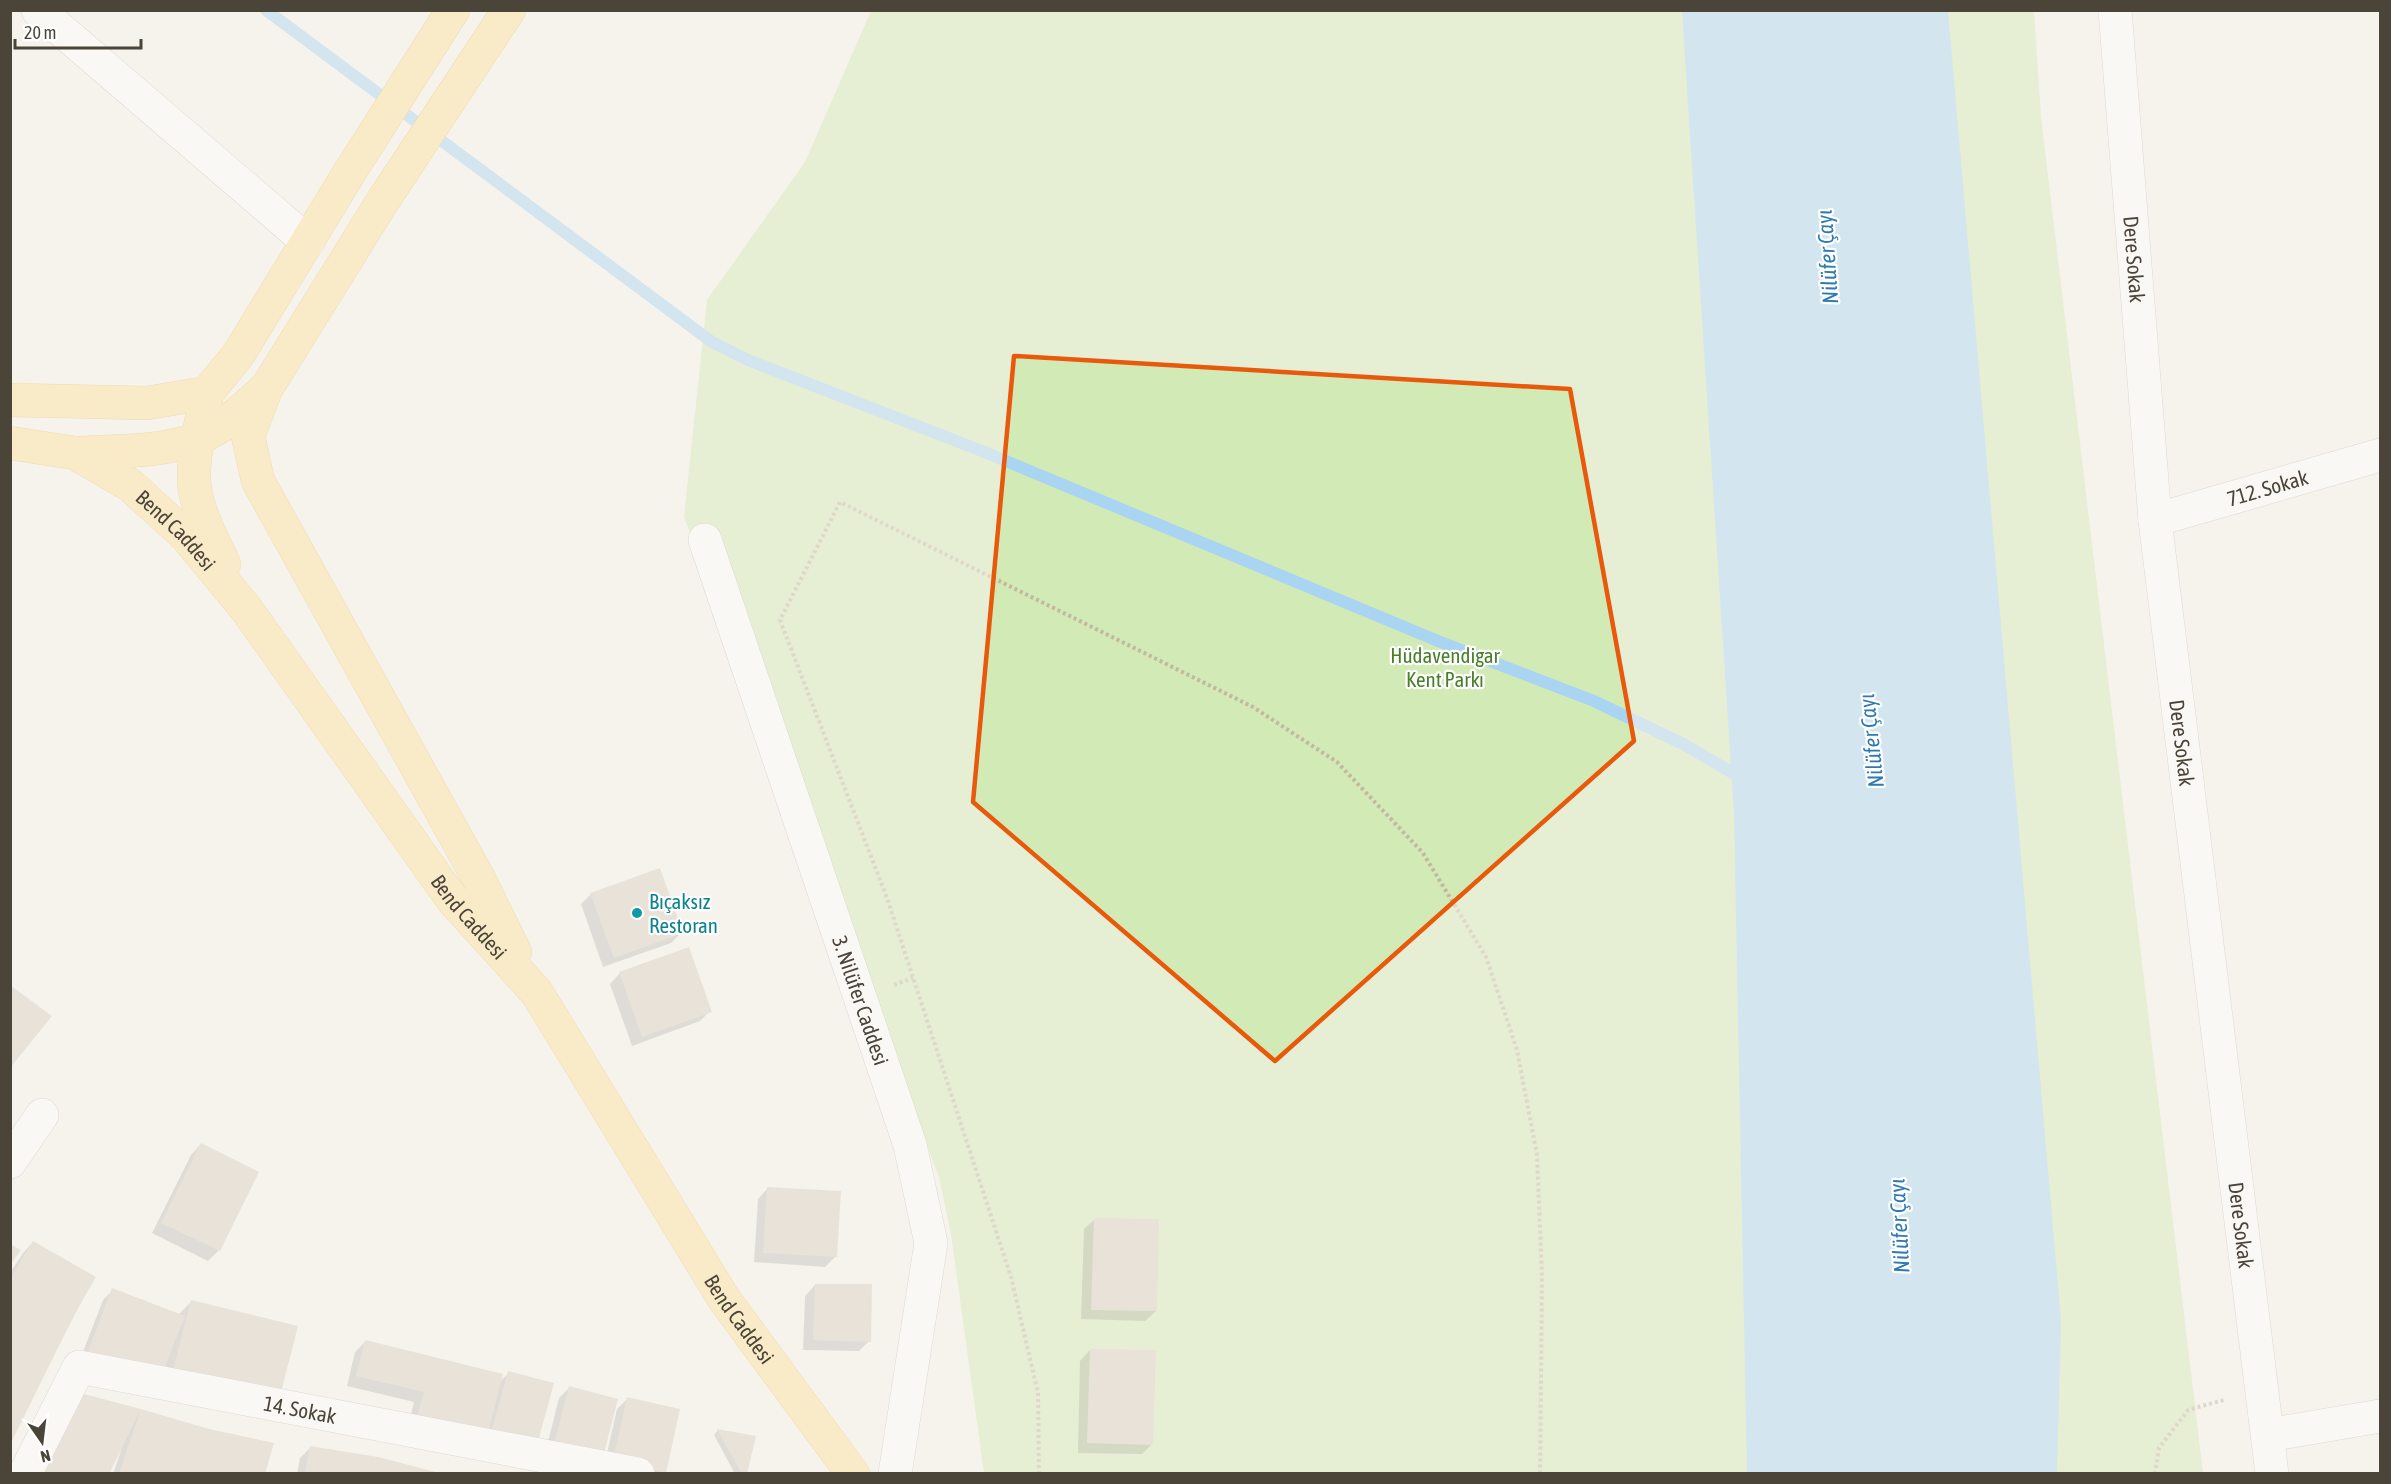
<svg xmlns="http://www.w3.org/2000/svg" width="2391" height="1484" font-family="'Asap Condensed',sans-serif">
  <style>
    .green { fill: #d2eab5 }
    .water { fill: #a9d4f2 }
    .shadow { fill: #0003 }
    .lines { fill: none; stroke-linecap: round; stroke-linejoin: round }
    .stream { stroke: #a9d4f2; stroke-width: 12 }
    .building { fill: #d8cfc1 }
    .minor-casing { stroke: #c2bbae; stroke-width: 34 }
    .major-casing { stroke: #e6c16a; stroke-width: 34 }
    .path { stroke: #c4b79f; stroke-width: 4; stroke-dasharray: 3 3; stroke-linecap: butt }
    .minor { stroke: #fff; stroke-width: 33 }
    .major { stroke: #ffe39c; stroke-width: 33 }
    .marked { fill: none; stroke: #e8590c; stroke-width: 4.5; stroke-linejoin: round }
    .culture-dot { fill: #0f9aa8; stroke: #fff; stroke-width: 2 }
    .labels { text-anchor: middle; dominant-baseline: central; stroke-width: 4.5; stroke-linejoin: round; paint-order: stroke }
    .street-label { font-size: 21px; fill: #4b4439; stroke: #fff }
    .park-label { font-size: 21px; fill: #4a7f2a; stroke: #fff }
    .culture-label { font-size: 21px; fill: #0d838f; stroke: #fff; text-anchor: start }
    .water-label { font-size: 22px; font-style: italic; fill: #2e7ab2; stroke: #fff }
  </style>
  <rect width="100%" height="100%" fill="#f6f3ec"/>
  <path class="green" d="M871,11H2034L2041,117L2203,1473H984L951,1234L939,1177L684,517L707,300L805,162Z"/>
  <path class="water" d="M1682,11H1948L2061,1321L2057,1473H1747L1734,813Z"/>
  <path class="shadow" d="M591,894L681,933L671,943L603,967L581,904Z
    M620,973L710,1011L700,1021L632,1046L610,984Z
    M201,1144L257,1172L218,1251L208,1261L152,1233L191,1155Z
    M768,1188L835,1257L825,1267L754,1262L758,1199Z
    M1095,1219L1156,1311L1145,1321L1081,1319L1084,1229Z
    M33,1242L94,1277L10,1440V1273L23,1253Z
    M815,1285L869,1341L859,1351L803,1350L805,1296Z
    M113,1290L178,1315L192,1301L296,1327L148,1389L79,1362L103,1300Z
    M366,1341L499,1382L509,1373L535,1448L406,1434L414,1402L347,1386L355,1352Z
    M1090,1350L1152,1444L1142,1454L1078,1453L1080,1361Z
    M569,1388L616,1400L544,1458L559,1398Z
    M84,1396L208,1431L263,1474H113L121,1450Z
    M627,1399L665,1472L663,1474H616L603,1471L617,1409Z
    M718,1430L746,1474H735L714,1435Z
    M310,1448L441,1474H297L300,1458Z"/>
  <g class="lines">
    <path class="stream" d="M266,10L712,342L748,360L982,451L1438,641L1594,701L1683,744L1745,780"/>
  </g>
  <path class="building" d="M660,868L683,933L614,958L590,893Z
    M689,947L712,1012L642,1037L619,972Z
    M10,985L52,1016L10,1068Z
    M201,1143L259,1172L220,1251L161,1223Z
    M767,1187L841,1191L837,1257L763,1253Z
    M1094,1218L1159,1219L1157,1311L1091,1310Z
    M33,1241L96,1277L75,1313L10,1445V1279Z
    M10,1244L21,1250L10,1265Z
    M815,1284H872L871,1342L813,1340Z
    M112,1288L185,1316L160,1379L88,1352Z
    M191,1300L298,1326L279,1400L172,1374Z
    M365,1340L503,1374L486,1441L415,1424L424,1392L356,1376Z
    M1090,1349L1156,1350L1153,1445L1087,1443Z
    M508,1371L554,1383L536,1449L490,1437Z
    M569,1386L618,1399L602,1461L553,1448Z
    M84,1394L141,1409L109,1474H40Z
    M627,1397L680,1409L666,1473L613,1461Z
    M141,1409L209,1429L274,1443L265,1474H119Z
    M717,1429L756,1436L747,1474H742Z
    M310,1446L378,1457L443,1474H305Z"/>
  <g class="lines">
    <defs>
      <g id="minor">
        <path d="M38,10L308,242"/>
        <path id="s1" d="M2115,10L2155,520L2272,1474"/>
        <path id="s2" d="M2155,520L2380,455"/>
        <path id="s3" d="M705,540L910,1145L931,1243L895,1474"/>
        <path d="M10,1162L42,1115"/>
        <path d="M2268,1435L2380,1416"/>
        <path id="s4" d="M25,1474L79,1367L638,1474"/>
      </g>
      <g id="major">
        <path d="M509,10L384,199L266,389L248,436L258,481L478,877L515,952"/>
        <path d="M207,393C202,421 193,452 194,481C196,510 212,538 224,564"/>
        <path d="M10,400L147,403L207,393L238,355L351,170L453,10"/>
        <path id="s5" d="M10,443L75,453L130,485L186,536L247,610L452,899L537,993L724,1299L853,1474"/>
        <path d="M75,453C115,451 161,453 199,438C224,427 243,409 263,391"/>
      </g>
    </defs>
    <use href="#minor" class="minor-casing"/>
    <use href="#major" class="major-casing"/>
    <path class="path" d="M894,985L913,978
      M1039,1474L1038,1393L1011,1277L887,898L780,620L840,502L1253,707L1337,762L1423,853L1486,957L1517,1050L1537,1155L1542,1277L1540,1474
      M2155,1474L2159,1448L2188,1410L2224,1400"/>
    <use href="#minor" class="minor"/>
    <use href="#major" class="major"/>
  </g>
  <path d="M0 0H2391V1484H0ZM1014,356L1570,389L1634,741L1275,1061L973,802Z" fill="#f6f3ec" fill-opacity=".55" fill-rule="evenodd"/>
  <path class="marked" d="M1014,356L1570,389L1634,741L1275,1061L973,802Z"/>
  <circle class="culture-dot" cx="637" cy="913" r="6"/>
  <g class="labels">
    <g class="street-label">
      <text stroke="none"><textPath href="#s1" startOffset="250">Dere Sokak</textPath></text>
      <text stroke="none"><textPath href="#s2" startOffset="117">712. Sokak</textPath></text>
      <text stroke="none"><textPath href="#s5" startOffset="194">Bend Caddesi</textPath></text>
      <text stroke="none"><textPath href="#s1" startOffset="736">Dere Sokak</textPath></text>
      <text stroke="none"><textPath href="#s5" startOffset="680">Bend Caddesi</textPath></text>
      <text stroke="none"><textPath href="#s3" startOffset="486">3. Nilüfer Caddesi</textPath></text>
      <text stroke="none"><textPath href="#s1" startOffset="1222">Dere Sokak</textPath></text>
      <text stroke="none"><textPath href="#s5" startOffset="1166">Bend Caddesi</textPath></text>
      <text stroke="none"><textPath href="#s4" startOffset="345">14. Sokak</textPath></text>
    </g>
    <g class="park-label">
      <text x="1445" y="655">Hüdavendigar<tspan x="1445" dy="24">Kent Parkı</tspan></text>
    </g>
    <g class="culture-label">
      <text x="649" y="901">Bıçaksız<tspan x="649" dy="24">Restoran</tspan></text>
    </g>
    <g class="water-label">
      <text transform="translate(1827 257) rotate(-94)">Nilüfer Çayı</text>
      <text transform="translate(1871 741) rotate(-96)">Nilüfer Çayı</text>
      <text transform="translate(1899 1226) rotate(-93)">Nilüfer Çayı</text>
    </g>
  </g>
  <rect width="2391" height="1484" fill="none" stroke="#4b4439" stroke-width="24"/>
  <g transform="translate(42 1442) rotate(166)" stroke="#ffffff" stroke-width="4.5" paint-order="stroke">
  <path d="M0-4.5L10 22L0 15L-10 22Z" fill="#4b4439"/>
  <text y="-9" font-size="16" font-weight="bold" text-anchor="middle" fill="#4b4439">N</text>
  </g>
  <path d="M15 39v9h126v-9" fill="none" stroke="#4b4439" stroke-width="3"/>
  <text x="24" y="39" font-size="18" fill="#4b4439" stroke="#ffffff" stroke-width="4.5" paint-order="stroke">20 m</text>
</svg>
